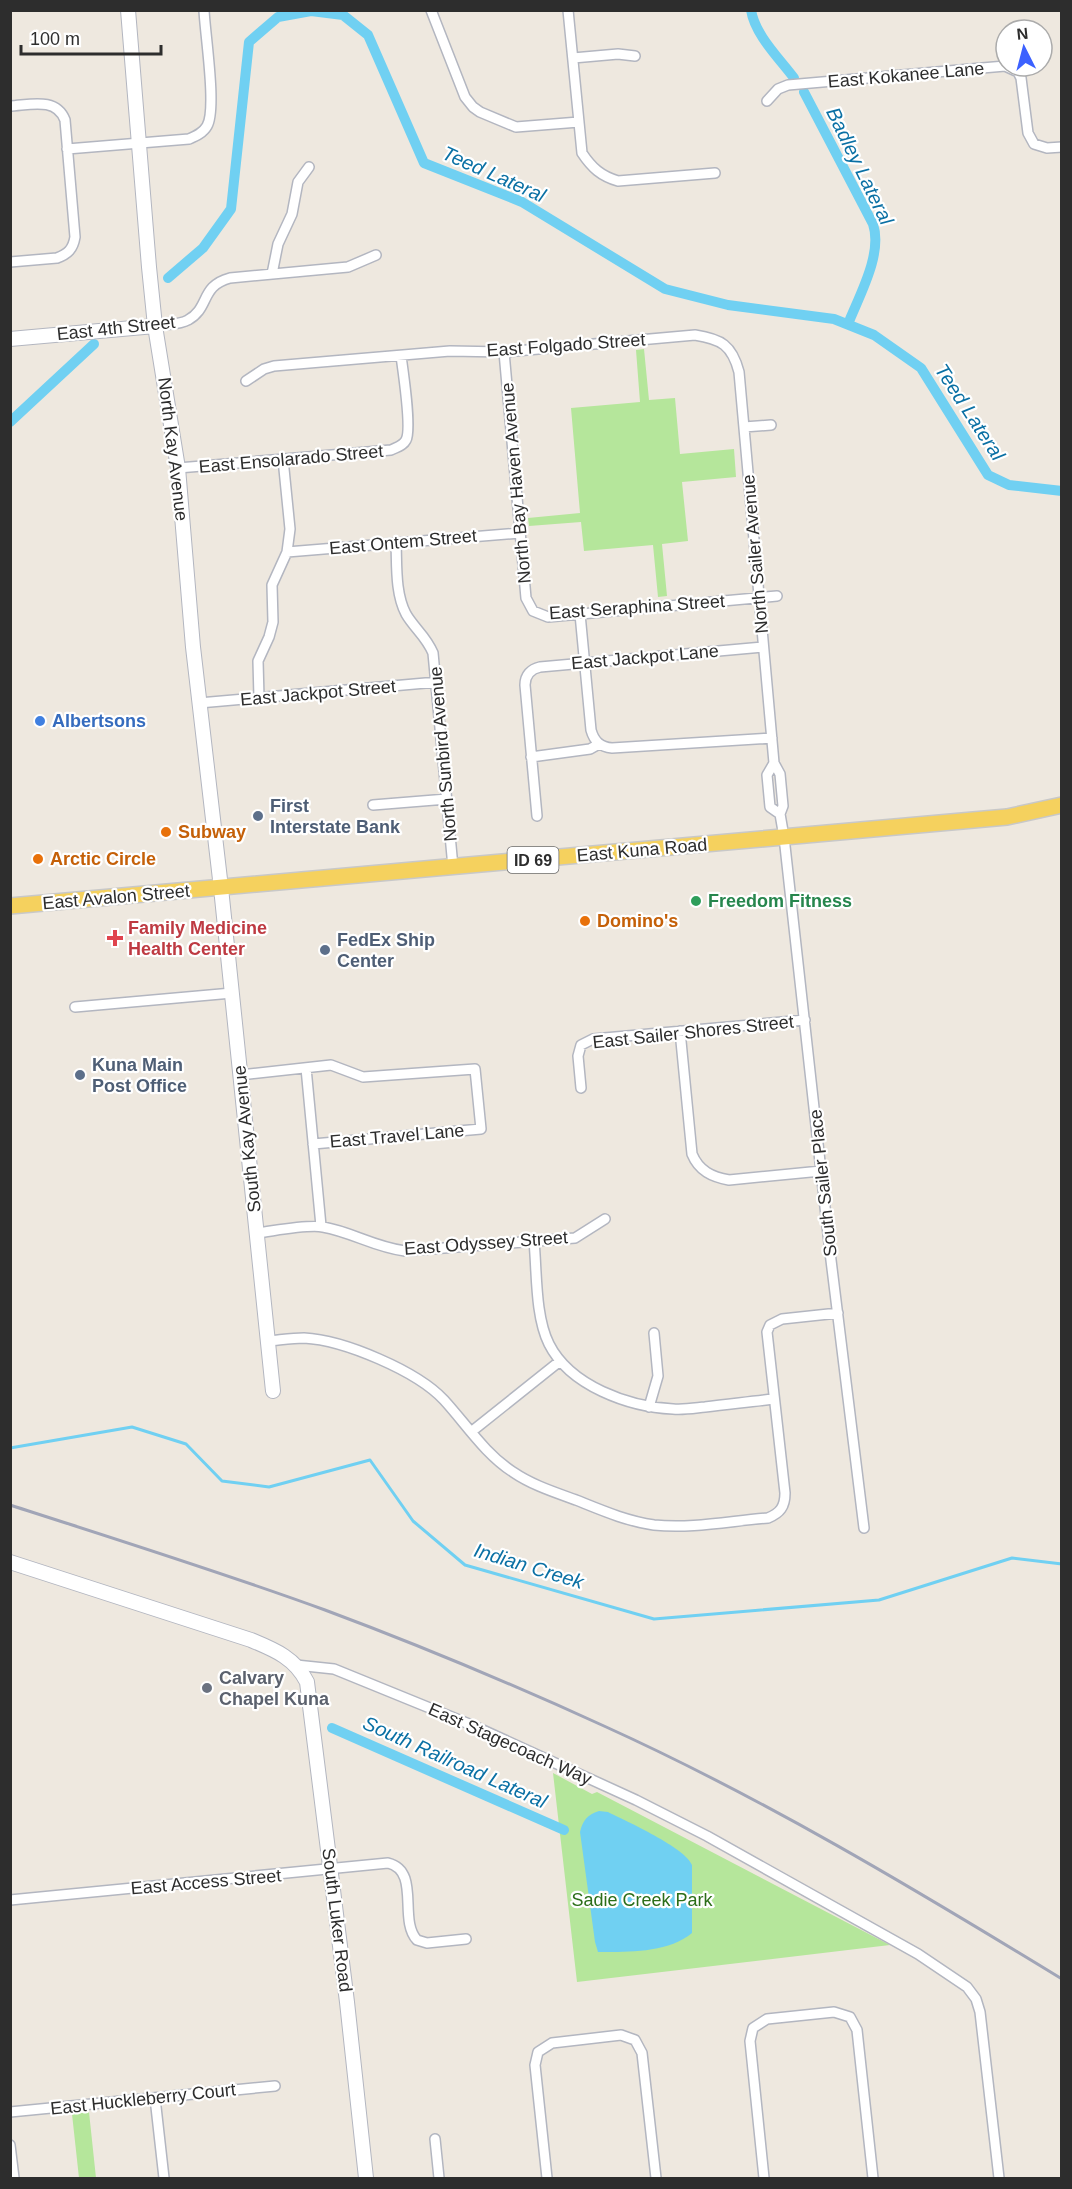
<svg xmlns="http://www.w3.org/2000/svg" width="1072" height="2189" font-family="Arial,sans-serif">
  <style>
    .green { fill: #b5e69b }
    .water { fill: #70d0f2 }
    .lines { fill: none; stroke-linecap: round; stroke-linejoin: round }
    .stream { stroke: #70d0f2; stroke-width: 3 }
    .canal { stroke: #70d0f2; stroke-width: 10 }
    .street-casing { stroke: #b3b6c0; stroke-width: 12 }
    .secondary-casing { stroke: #b3b6c0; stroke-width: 16 }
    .primary-casing { stroke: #c8c8c8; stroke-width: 18 }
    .street { stroke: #fff; stroke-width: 9 }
    .secondary { stroke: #fff; stroke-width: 14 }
    .primary { stroke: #f5d15e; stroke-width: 15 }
    .rail { stroke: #a1a5b7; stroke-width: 3 }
    .shop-dot { fill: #3f7fe0; stroke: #fff; stroke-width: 2 }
    .service-dot { fill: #5c6f8a; stroke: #fff; stroke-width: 2 }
    .food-dot { fill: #e8710a; stroke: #fff; stroke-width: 2 }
    .leisure-dot { fill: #2e9e5b; stroke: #fff; stroke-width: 2 }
    .health-dot { fill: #e0444e; stroke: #fff; stroke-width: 2 }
    .worship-dot { fill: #6b7280; stroke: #fff; stroke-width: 2 }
    .labels { text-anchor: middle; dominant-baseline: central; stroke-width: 4.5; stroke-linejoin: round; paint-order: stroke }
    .shield { fill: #fff; stroke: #6c6c6c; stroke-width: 1.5 }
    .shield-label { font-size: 16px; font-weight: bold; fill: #2d2d2d }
    .street-label { font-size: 18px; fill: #2d2d2d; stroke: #fff }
    .shop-label { font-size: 18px; font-weight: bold; fill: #366cbe; stroke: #fff; text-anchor: start }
    .service-label { font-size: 18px; font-weight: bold; fill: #4e5e75; stroke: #fff; text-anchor: start }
    .food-label { font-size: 18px; font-weight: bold; fill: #c56008; stroke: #fff; text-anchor: start }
    .leisure-label { font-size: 18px; font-weight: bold; fill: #27864d; stroke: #fff; text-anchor: start }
    .health-label { font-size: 18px; font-weight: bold; fill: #be3a42; stroke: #fff; text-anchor: start }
    .worship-label { font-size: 18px; font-weight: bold; fill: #5b616d; stroke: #fff; text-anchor: start }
    .park-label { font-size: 18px; fill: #2b6e19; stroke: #fff }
    .water-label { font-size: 20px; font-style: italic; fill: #0a70a4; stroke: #fff }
  </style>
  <rect width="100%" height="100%" fill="#eee8df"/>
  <path class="green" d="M644,349L649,400L675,398L680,454L734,449L736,477L682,482L688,541L662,544L667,596L658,597L653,545L584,551L581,522L529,526L528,518L580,513L571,408L640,402L636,350Z
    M553,1773L592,1794L597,1792L890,1945L577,1982Z
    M89,2112L96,2178H79L72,2114Z"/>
  <path class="water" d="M599,1811L608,1812C626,1821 686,1848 692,1865V1933C668,1953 628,1952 598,1952L595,1942L580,1832C583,1820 587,1815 599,1811Z"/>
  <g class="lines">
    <path class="stream" d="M10,1448L132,1427L186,1444L222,1481L269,1487L370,1460L413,1521L465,1565L654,1619L879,1600L1012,1558L1062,1564"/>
    <path class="canal" d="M751,10C755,35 779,58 794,78
      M804,92L873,224C883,254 859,296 848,324
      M168,278L203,248L231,209L249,42L278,17L311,11L343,15L368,35L424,163L522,202L665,289L728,305L834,319L874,335L921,368L988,475L1009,485L1062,491
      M10,422L94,344
      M332,1728L564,1830"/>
    <defs>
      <path id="street" d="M431,10L465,97L473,107L480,112L516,127L579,122
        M568,10L582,153C592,168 601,176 618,181L715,173
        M573,58L618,54L635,56
        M767,101L778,89L788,85L1005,66L1018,72L1021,78L1028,133L1034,144L1047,148L1062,147
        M10,106C30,105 56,97 65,120L75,237C73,249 68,254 57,258L10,262
        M67,149L189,139C196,136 203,133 207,126C217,109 205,34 204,10
        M272,274L278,244L292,214L298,182L309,167
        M155,326C165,324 180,325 188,320C210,308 200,286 230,278L348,267L376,255
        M504,352L526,598L533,611L548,617L777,596
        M246,381L264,369L274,366L450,351L504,352L695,335C721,339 732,345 739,372L774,763
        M744,427L771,425
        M178,468L391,450C397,447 403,446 406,440C412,429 403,371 401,356
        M396,543C397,565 395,593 406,614C414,628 426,636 433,653L453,867
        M287,552L520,533
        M580,614L591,730C594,741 600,747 612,748L772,738
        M259,698L258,661L269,637L273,622L272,585L287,552L290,529L283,459
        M199,703L437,682
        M531,757L590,749L599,744
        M373,805L447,799
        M780,814L770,807L767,775L774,763L780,774L783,806L780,814L784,837L830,1252L864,1528
        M537,816L525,685C525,675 531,669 540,667L763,647
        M75,1007L232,993
        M680,1031L692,1154C699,1171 712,1177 729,1180L821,1171
        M306,1068L321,1226
        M240,1075L331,1065L363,1077L475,1069L481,1129L313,1144
        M581,1088L578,1056L581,1045L593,1039L805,1020
        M257,1233C274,1231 307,1224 323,1227C352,1232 374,1247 405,1251L575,1238L605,1219
        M534,1241C537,1272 535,1316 549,1344C570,1386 629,1407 673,1409C684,1410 695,1408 705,1407C728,1404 750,1402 773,1399
        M268,1341C280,1340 292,1338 304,1338C344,1340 417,1371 444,1400C466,1424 485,1454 513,1472C532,1485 554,1492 576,1500C601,1510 626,1521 654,1525C691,1529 730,1521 768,1518C780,1513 785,1507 785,1493L767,1332L770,1325L782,1319L838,1313
        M649,1407L658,1376L654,1333
        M471,1432L560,1361
        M296,1665L334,1669L474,1726L636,1800L707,1836L918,1954L967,1987L976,1999L980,2012L999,2178
        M10,1900L388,1863C421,1871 398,1920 417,1940L427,1943L466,1939
        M155,2098L164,2178
        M10,2112L275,2086
        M435,2139L439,2178
        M10,2145L14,2178
        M547,2178L535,2065L538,2052L552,2043L621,2035L635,2040L642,2053L656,2178
        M764,2178L750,2041L753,2028L767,2019L834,2012L850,2017L857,2030L873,2178"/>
      <path id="secondary" d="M128,10L149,267L155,326L178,468L193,647L221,888L273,1391
        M10,339L155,326
        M10,1562L251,1640C275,1650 295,1658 307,1682L347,2002L366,2178"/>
      <path id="primary" d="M10,906L1007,817L1062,805"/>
    </defs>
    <use href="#street" class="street-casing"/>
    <use href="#secondary" class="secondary-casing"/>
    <use href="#primary" class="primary-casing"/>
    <use href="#street" class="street"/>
    <use href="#secondary" class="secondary"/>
    <use href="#primary" class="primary"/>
    <path class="rail" d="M10,1505C115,1539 221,1572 325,1610C419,1645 512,1684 604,1726C763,1798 913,1888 1062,1979"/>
  </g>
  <circle class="shop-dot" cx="40" cy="721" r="6"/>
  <g class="service-dot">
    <circle cx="258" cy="816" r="6"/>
    <circle cx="325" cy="950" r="6"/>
    <circle cx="80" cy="1075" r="6"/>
  </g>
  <g class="food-dot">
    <circle cx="166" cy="832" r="6"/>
    <circle cx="38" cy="859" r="6"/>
    <circle cx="585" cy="921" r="6"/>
  </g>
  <circle class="leisure-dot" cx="696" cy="901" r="6"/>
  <path class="health-dot" d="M112 929h6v6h6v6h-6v6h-6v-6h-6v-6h6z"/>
  <circle class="worship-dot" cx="207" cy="1688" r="6"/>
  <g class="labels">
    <rect class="shield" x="507.5" y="847" width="51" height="26" rx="4.5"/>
    <g class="shield-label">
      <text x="533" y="860">ID 69</text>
    </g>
    <g class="street-label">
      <text transform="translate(906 75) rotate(-5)">East Kokanee Lane</text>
      <text transform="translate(116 328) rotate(-6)">East 4th Street</text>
      <text transform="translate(566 345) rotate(-4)">East Folgado Street</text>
      <text transform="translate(173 449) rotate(83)">North Kay Avenue</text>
      <text transform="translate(291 459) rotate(-5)">East Ensolarado Street</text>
      <text transform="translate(516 483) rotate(-95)">North Bay Haven Avenue</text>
      <text transform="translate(403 542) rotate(-5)">East Ontem Street</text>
      <text transform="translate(755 554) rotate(-95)">North Sailer Avenue</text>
      <text transform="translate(637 607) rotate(-4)">East Seraphina Street</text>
      <text transform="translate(645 657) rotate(-5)">East Jackpot Lane</text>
      <text transform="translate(318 693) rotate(-5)">East Jackpot Street</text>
      <text transform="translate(443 754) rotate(-95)">North Sunbird Avenue</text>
      <text transform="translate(642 850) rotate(-5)">East Kuna Road</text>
      <text transform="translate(116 897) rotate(-5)">East Avalon Street</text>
      <text transform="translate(693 1032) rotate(-6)">East Sailer Shores Street</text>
      <text transform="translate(397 1136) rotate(-5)">East Travel Lane</text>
      <text transform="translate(247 1139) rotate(-96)">South Kay Avenue</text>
      <text transform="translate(823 1183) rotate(-96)">South Sailer Place</text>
      <text transform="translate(486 1243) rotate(-4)">East Odyssey Street</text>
      <text transform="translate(510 1744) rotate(24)">East Stagecoach Way</text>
      <text transform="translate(206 1882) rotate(-5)">East Access Street</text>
      <text transform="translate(337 1920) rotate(83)">South Luker Road</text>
      <text transform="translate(143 2099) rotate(-6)">East Huckleberry Court</text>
    </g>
    <g class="shop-label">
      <text x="52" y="721">Albertsons</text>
    </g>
    <g class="service-label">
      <text x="270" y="806">First<tspan x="270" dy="21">Interstate Bank</tspan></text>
      <text x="337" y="940">FedEx Ship<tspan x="337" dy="21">Center</tspan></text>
      <text x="92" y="1065">Kuna Main<tspan x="92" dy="21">Post Office</tspan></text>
    </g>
    <g class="food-label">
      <text x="178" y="832">Subway</text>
      <text x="50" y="859">Arctic Circle</text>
      <text x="597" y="921">Domino's</text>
    </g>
    <g class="leisure-label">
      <text x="708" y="901">Freedom Fitness</text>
    </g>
    <g class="health-label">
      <text x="128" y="928">Family Medicine<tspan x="128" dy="21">Health Center</tspan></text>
    </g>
    <g class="worship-label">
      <text x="219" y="1678">Calvary<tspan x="219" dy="21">Chapel Kuna</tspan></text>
    </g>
    <g class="park-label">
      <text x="642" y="1900">Sadie Creek Park</text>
    </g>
    <g class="water-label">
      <text transform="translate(860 166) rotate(64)">Badley Lateral</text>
      <text transform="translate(494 174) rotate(24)">Teed Lateral</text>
      <text transform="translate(970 412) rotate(57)">Teed Lateral</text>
      <text transform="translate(529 1566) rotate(17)">Indian Creek</text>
      <text transform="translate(455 1762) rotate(24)">South Railroad Lateral</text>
    </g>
  </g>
  <rect width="1072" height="2189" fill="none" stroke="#2d2d2d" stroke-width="24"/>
  <g transform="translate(1024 48) rotate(354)"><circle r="28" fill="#ffffff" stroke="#ababab" stroke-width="1.5"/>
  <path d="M0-4.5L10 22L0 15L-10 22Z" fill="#3c61ff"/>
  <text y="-9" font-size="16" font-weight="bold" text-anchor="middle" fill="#2d2d2d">N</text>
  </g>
  <path d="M21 45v9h140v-9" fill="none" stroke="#2d2d2d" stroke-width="3"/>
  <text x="30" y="45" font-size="18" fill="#2d2d2d" stroke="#ffffff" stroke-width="4.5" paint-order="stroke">100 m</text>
</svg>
